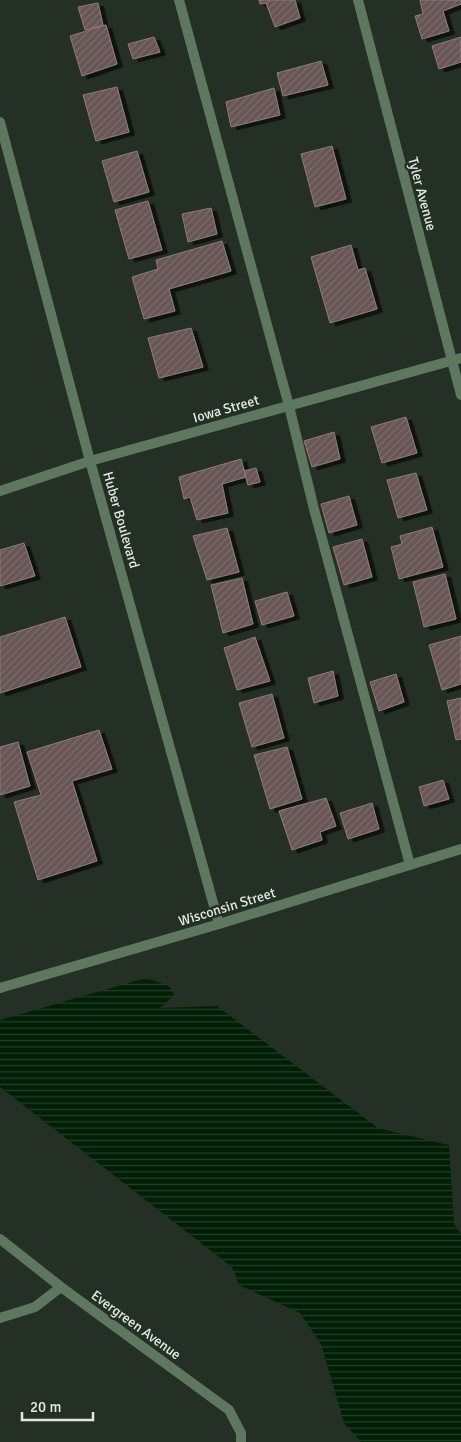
<svg xmlns="http://www.w3.org/2000/svg" width="461" height="1442" font-family="Signika,sans-serif">
  <style>
    .water { fill: url(#water-rules) }
    .building { fill: url(#building-hatch); stroke: #907b7b; filter: url(#shadow) }
    .lines { fill: none; stroke-linecap: round; stroke-linejoin: round }
    .service { stroke: #5d7760; stroke-width: 10 }
    .minor { stroke: #5d7760; stroke-width: 10 }
    .labels { text-anchor: middle; dominant-baseline: central; stroke-width: 5; stroke-linejoin: round; paint-order: stroke }
    .street-label { font-size: 14px; fill: #e2eae2; stroke: #243025 }
  </style>
  <defs>
    <pattern id="water-rules" width="6" height="5" patternUnits="userSpaceOnUse" patternTransform="scale(1.25)"><rect width="6" height="5" fill="#001f05"/><path d="M0 2.5h6" fill="none" stroke="#254029"/></pattern>
    <pattern id="building-hatch" width="6" height="6" patternUnits="userSpaceOnUse" patternTransform="scale(1.25)"><rect width="6" height="6" fill="#685454"/><path d="M-1 1l2-2M0 6l6-6M5 7l2-2" fill="none" stroke="#7d6d6c"/></pattern>
    <filter id="shadow"><feDropShadow dx="5.5" dy="3" stdDeviation="0" flood-color="#0009"/></filter>
  </defs>
  <rect width="100%" height="100%" fill="#243025"/>
  <path class="water" d="M146,978L169,986L174,995L160,1008L217,1006L378,1128L449,1145L454,1224L461,1234V1442H361L344,1423L321,1344L300,1313L239,1285L232,1267L0,1087V1020Z"/>
  <path class="building" d="M259,0H295L300,18L275,27L266,3L260,4Z
    M420,0H461V4L443,11L449,31L422,39L415,16L423,14Z
    M98,3L103,25L85,30L78,7Z
    M106,25L117,64L82,76L70,36Z
    M154,37L160,52L133,59L128,44Z
    M461,37V62L439,69L432,46Z
    M321,61L328,85L283,96L277,73Z
    M117,87L129,132L96,141L83,95Z
    M274,88L280,115L231,127L226,102Z
    M332,146L346,199L315,207L301,154Z
    M137,151L149,192L114,202L102,161Z
    M148,201L162,250L129,259L115,210Z
    M211,208L217,234L188,242L182,214Z
    M222,241L231,271L169,289L175,311L144,319L132,277L158,269L156,260Z
    M351,245L358,270L365,268L377,309L330,323L311,257Z
    M191,328L203,367L159,378L148,338Z
    M406,417L417,453L382,463L371,427Z
    M334,432L340,459L312,467L304,441Z
    M241,459L246,477L222,484L228,513L197,520L190,497L184,499L179,477Z
    M256,468L260,482L248,485L244,471Z
    M416,473L427,510L398,518L387,480Z
    M349,496L357,525L329,533L321,504Z
    M432,527L443,567L399,579L391,547L402,544L400,536Z
    M227,528L239,572L207,580L193,536Z
    M362,539L372,577L344,585L333,547Z
    M24,543L35,576L0,586V550Z
    M445,574L456,619L424,627L413,582Z
    M242,578L253,624L223,633L211,585Z
    M287,592L294,616L262,625L255,601Z
    M65,617L81,667L0,693V637Z
    M461,636V684L442,690L429,645Z
    M255,637L270,681L237,690L224,648Z
    M333,671L338,696L314,703L308,678Z
    M396,674L404,702L379,711L370,682Z
    M272,694L284,738L252,747L239,703Z
    M461,698V739L456,740L447,701Z
    M99,730L112,769L72,781L97,861L38,880L14,802L41,795L27,752Z
    M18,742L30,786L0,795V747Z
    M287,747L302,799L270,809L254,755Z
    M443,780L449,799L424,806L419,787Z
    M326,798L336,826L320,832L322,840L292,850L279,811Z
    M372,803L379,829L348,839L340,813Z"/>
  <g class="lines">
    <path class="service" d="M179,0L289,406L314,509L410,865"/>
    <path class="minor" d="M358,0L461,395
      M0,122L90,461L219,924
      M0,491L90,461L461,358
      M0,988L219,924L461,849
      M0,1239L61,1287L229,1410L241,1433V1442
      M0,1318L35,1307L61,1287"/>
  </g>
  <g class="labels">
    <g class="street-label">
      <text transform="translate(422 194) rotate(75)">Tyler Avenue</text>
      <text transform="translate(226 409) rotate(-16)">Iowa Street</text>
      <text transform="translate(121 520) rotate(74)">Huber Boulevard</text>
      <text transform="translate(227 907) rotate(-17)">Wisconsin Street</text>
      <text transform="translate(136 1325) rotate(36)">Evergreen Avenue</text>
    </g>
  </g>
  <path d="M22 1412v8h71v-8" fill="none" stroke="#e2eae2" stroke-width="2.5"/>
  <text x="30" y="1412" font-size="15" fill="#e2eae2" stroke="#243025" stroke-width="4" paint-order="stroke">20 m</text>
</svg>
